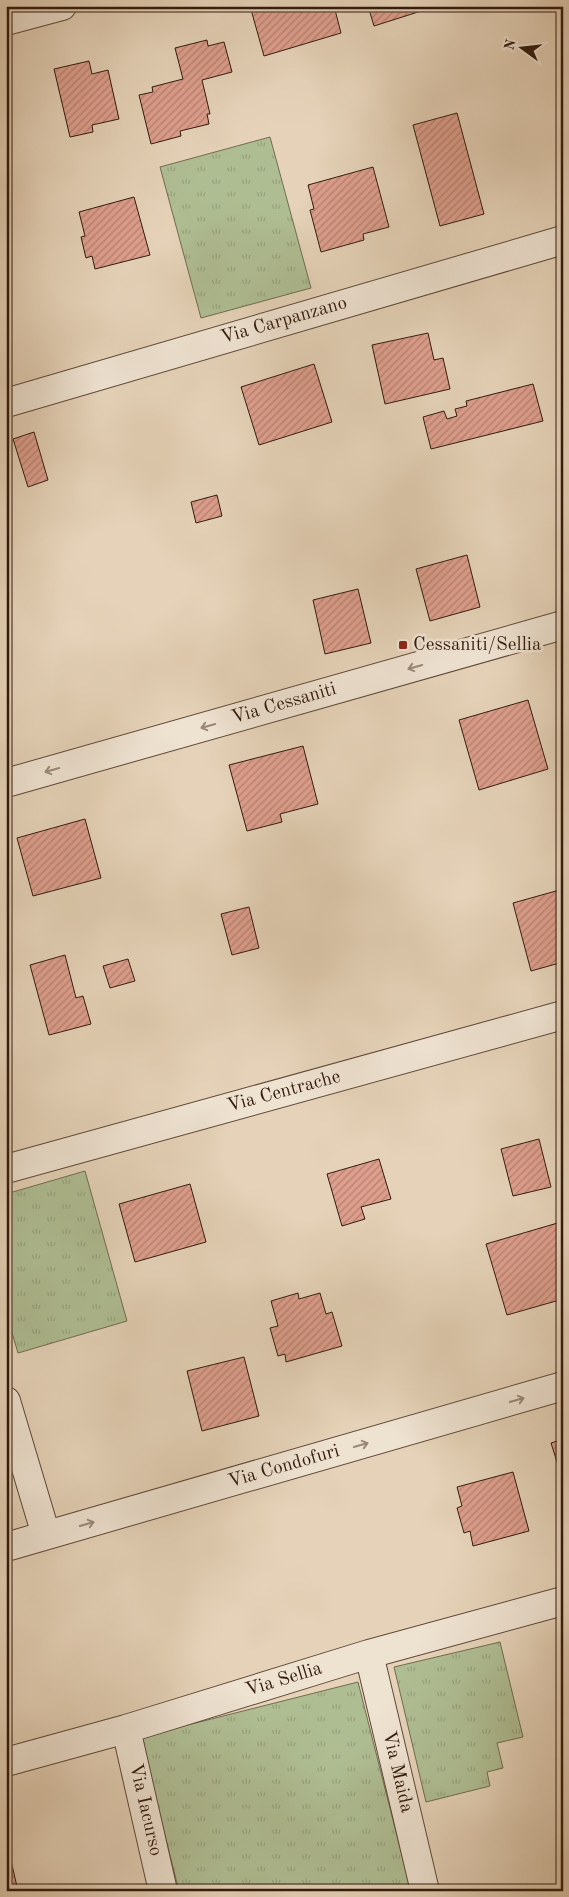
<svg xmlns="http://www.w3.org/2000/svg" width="569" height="1897" font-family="'Old Standard TT',serif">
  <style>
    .grass { fill: url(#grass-tufts); stroke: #706c50 }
    .building { fill: url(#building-hatch); stroke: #321a0e }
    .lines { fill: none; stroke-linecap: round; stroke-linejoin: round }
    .street-casing { stroke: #5f4838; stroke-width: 30 }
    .street { stroke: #eee2d1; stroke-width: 28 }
    .oneway { stroke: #998879 }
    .poi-dot { fill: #8f2418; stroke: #eee2d1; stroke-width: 2 }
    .labels { text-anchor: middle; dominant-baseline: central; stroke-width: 5; stroke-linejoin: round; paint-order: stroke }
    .street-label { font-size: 19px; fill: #321a0e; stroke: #eee2d1 }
    .poi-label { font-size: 19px; fill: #321a0e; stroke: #eee2d1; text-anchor: start }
  </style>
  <defs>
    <pattern id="grass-tufts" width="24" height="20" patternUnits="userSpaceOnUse" patternTransform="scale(1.25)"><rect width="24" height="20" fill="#afbd93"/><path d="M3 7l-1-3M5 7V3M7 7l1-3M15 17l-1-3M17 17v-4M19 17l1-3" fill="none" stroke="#97a27e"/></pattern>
    <pattern id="building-hatch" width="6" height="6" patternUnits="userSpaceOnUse" patternTransform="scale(1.25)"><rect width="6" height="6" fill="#de9f8d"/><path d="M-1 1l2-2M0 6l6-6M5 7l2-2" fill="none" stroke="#b58172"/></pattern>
  </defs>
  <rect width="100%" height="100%" fill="#e5d2b8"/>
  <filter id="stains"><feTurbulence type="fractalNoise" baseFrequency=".004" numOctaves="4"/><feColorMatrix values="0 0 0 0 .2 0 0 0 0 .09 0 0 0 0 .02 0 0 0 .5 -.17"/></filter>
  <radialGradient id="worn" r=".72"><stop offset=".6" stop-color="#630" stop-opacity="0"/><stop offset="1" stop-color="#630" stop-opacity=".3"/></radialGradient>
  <path class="grass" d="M270,137L311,288L201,318L160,167Z
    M85,1171L127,1321L18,1353L6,1312V1194Z
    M500,1642L523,1737L497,1743L503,1768L487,1772L490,1786L426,1802L394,1667Z
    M358,1682L411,1891H179L140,1737Z"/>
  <path class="building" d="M250,6H334L341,33L264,56Z
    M368,6H437L374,26Z
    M207,40L208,46L224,42L232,72L202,80L210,114H207L209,124L180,131L181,136L151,144L139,95L153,92L152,87L183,79L175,48Z
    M89,61L92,74L108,70L119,119L92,125L93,132L70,137L54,69Z
    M457,113L484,214L440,226L413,125Z
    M373,167L389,227L363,234L364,240L321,252L310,210L314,209L308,185Z
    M134,197L150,255L95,269L92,256L86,258L81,237L85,236L79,212Z
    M428,333L434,360L443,358L450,389L385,404L372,345Z
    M314,364L332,422L259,445L241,387Z
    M533,384L543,421L431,449L423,417L444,411L447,419L457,416L455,409L467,406L466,401Z
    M34,432L48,480L28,487L13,439Z
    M217,495L222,516L196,523L191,502Z
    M467,555L480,607L430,621L416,569Z
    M358,589L371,643L325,654L313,600Z
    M528,700L548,769L479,790L459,720Z
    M303,746L318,804L280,814L282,822L247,831L229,765Z
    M85,819L101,878L33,896L17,838Z
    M563,889V962L531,971L513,903Z
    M249,907L259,948L232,955L221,914Z
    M65,955L76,998L83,996L91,1024L49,1035L30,965Z
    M128,959L135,981L110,988L103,966Z
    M539,1139L551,1187L513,1196L501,1149Z
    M379,1159L391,1199L361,1207L365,1219L342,1226L327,1174Z
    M190,1184L206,1242L135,1262L119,1204Z
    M561,1222L563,1229V1299L507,1315L486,1244Z
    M298,1293L299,1299L320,1293L326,1314L332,1312L342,1346L286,1362L285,1354L278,1356L270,1328L278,1326L271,1301Z
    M244,1357L259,1416L202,1431L187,1371Z
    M563,1439V1481L551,1443Z
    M513,1472L529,1531L473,1546L470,1531L464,1533L457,1508L462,1506L457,1487Z
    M6,1839L18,1891H6Z"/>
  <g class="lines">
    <defs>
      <path id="street" d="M6,21L62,6
        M6,403L563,240
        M6,783L563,625
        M6,1169L563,1015
        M6,1401L46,1535
        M6,1547L563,1386
        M369,1654L425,1891
        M126,1729L163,1891
        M6,1762L126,1729L369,1654L563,1601"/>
    </defs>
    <use href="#street" class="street-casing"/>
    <use href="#street" class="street"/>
  </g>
  <defs><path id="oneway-shaft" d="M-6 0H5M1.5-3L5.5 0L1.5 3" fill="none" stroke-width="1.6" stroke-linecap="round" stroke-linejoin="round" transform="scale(1.25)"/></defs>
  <g class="oneway">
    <use href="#oneway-shaft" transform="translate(415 667) rotate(164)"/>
    <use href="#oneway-shaft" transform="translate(208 726) rotate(164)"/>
    <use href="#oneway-shaft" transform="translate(52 770) rotate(164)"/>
    <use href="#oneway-shaft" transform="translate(517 1400) rotate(-16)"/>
    <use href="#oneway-shaft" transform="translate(361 1445) rotate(-16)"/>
    <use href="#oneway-shaft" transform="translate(87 1524) rotate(-16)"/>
  </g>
  <rect class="poi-dot" x="398" y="640" width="10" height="10" rx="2.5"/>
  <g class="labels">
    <g class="street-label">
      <text transform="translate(284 321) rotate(-16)">Via Carpanzano</text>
      <text transform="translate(284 704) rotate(-16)">Via Cessaniti</text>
      <text transform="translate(284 1092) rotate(-15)">Via Centrache</text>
      <text transform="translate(284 1467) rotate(-16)">Via Condofuri</text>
      <text transform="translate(284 1680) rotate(-17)">Via Sellia</text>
      <text transform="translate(397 1772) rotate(77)">Via Maida</text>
      <text transform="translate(145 1810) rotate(77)">Via Iacurso</text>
    </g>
    <g class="poi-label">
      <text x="413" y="645">Cessaniti/Sellia</text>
    </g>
  </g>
  <rect width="569" height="1897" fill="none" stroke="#e5d2b8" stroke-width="25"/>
  <rect x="8" y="8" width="554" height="1882" fill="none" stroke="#321a0e" stroke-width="2.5"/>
  <rect x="12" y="12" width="544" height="1872" fill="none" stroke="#321a0e"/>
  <g transform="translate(522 48) rotate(285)" stroke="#eee2d1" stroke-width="4" paint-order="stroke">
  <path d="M0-4L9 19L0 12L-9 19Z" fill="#321a0e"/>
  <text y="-8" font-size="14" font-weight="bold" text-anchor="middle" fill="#321a0e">N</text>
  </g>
  <rect width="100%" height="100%" filter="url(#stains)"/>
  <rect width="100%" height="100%" fill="url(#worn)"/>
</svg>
